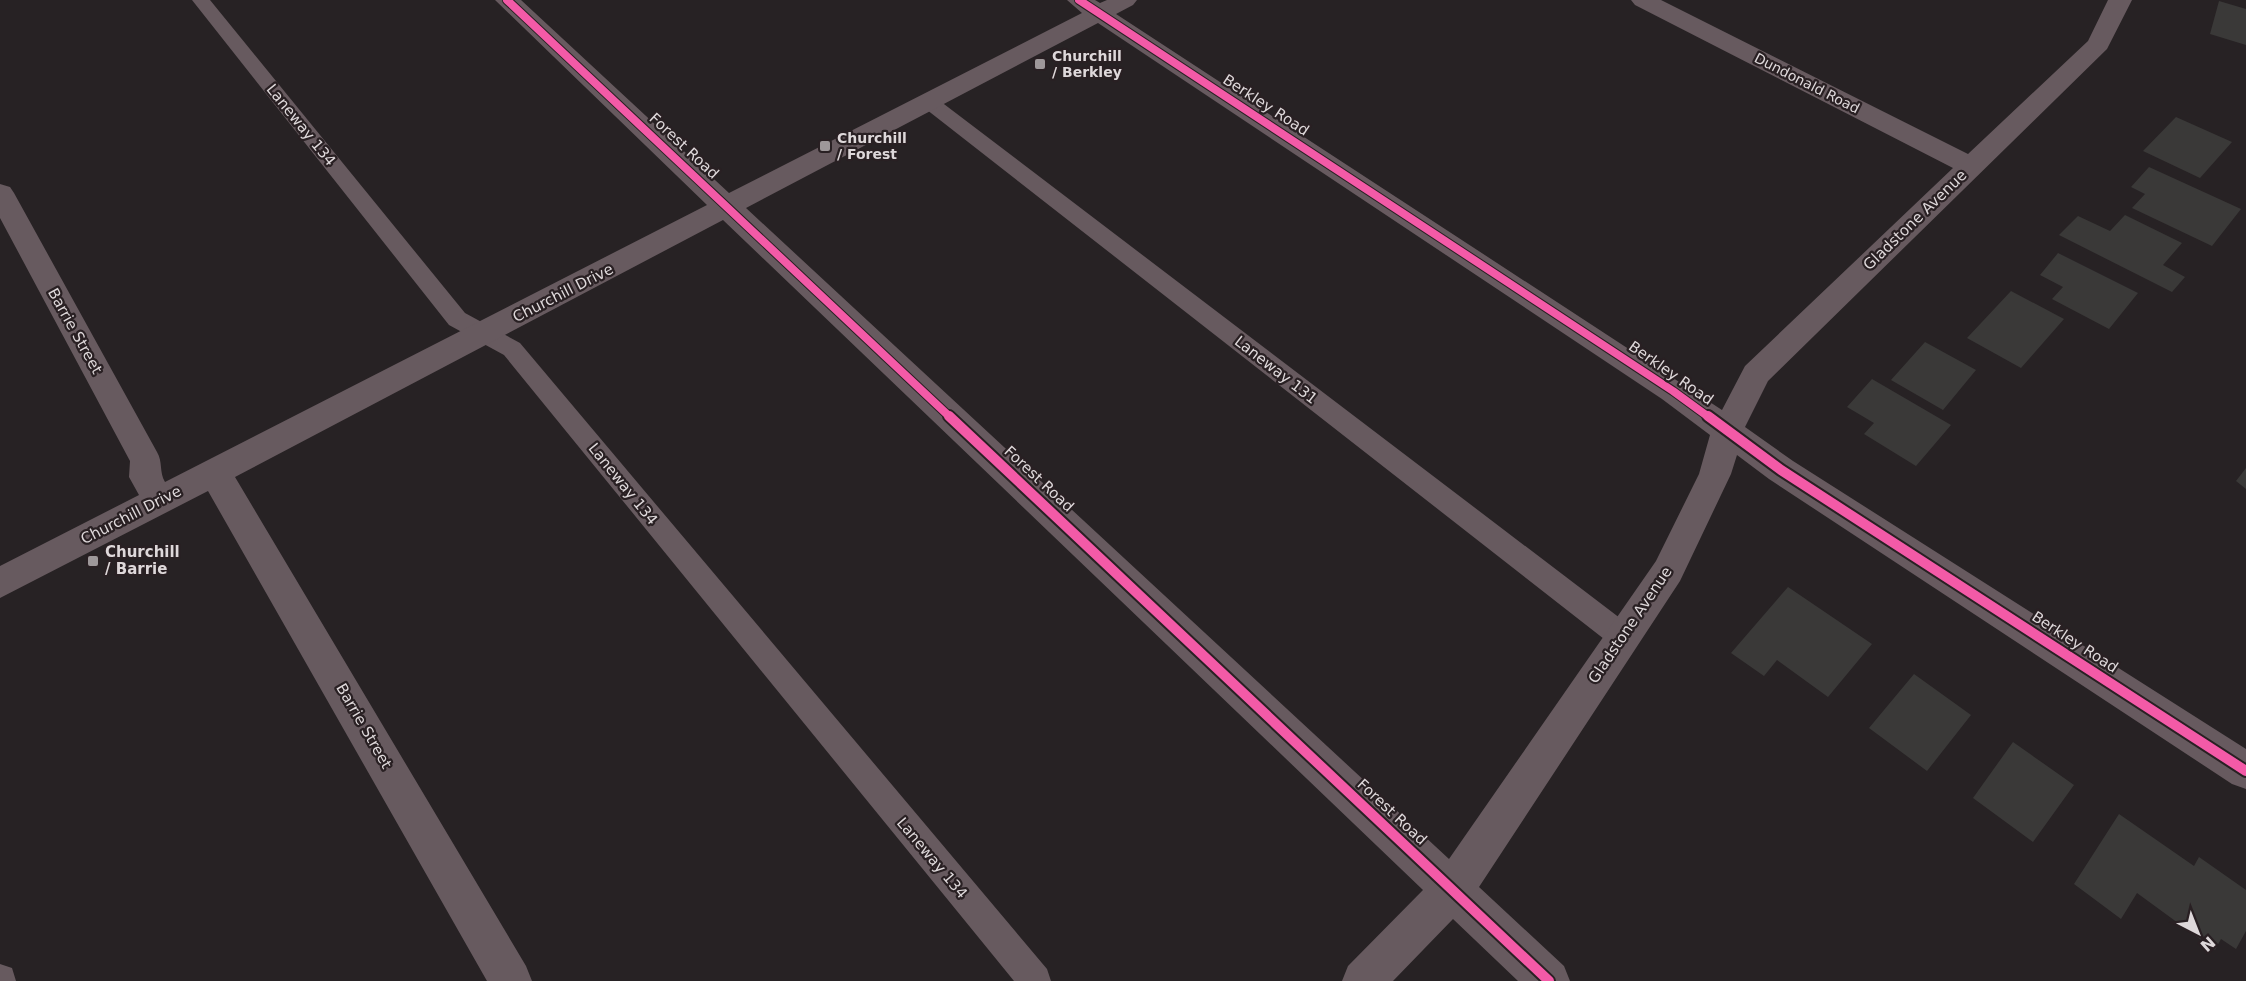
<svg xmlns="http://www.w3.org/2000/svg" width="2246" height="981" font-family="'DejaVu Sans',sans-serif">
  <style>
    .building { fill: #3a3938 }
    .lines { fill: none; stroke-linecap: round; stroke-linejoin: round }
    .lane { fill: #675a5f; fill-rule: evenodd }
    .street { fill: #675a5f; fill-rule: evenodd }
    .cycleway-far1-casing { stroke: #292023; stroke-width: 10 }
    .cycleway-casing { stroke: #292023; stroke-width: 14 }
    .cycleway-far1 { stroke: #f35aa7; stroke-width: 8 }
    .cycleway { stroke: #f35aa7; stroke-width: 10 }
    .poi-dot { fill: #9e989a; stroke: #292023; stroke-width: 2 }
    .labels { text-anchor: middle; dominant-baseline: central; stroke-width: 4.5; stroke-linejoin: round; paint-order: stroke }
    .far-poi-label { font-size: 14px; font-weight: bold; fill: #ded8da; stroke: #292023; text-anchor: start }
    .far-street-label { font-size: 14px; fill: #ded8da; stroke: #292023 }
    .street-label { font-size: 15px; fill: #ded8da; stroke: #292023 }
    .poi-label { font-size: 15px; font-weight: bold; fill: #ded8da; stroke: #292023; text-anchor: start }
  </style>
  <rect width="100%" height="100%" fill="#272224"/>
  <path class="building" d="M2219,1L2246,9V45L2210,34Z
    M2176,117L2232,142L2200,178L2143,151Z
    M2149,167L2241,209L2212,246L2132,208L2145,194L2131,187Z
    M2125,215L2182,243L2163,265L2185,277L2172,292L2059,235L2078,216L2110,231Z
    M2058,253L2138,293L2109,329L2052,299L2063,287L2040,275Z
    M2011,291L2064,319L2021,368L1967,338Z
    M1925,342L1976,370L1943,410L1891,380Z
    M1872,379L1951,425L1916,466L1864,434L1874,423L1847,407Z
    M2246,468V489L2236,481Z
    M1788,587L1872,644L1828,697L1777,660L1764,676L1731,653Z
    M1914,674L1971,715L1927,771L1869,728Z
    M2013,742L2074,785L2033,842L1973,798Z
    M2119,814L2194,866L2199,857L2246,890V931L2236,949L2221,939L2215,950L2137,893L2121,919L2074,884Z"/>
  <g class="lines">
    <path class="lane" d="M192,0H210L465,313L520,343L1047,969L1051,981H1014L504,355L449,325Z
      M929,96L936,98L1633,628L1637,637L1633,646L1623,649L1613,646L922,106L919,102L922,98Z
      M0,964L12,968L16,981H0Z"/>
    <path class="street" d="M495,0H521L729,193L1082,13L1067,0H1095L1100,3L1107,0H1137L1133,5L1116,14L1722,410L1745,366L1953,168L1635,5L1631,0H1661L1968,154L2088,41L2108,0H2132L2107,49L1768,381L1745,427L1793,461L2246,749V789L2232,784L1769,479L1737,455L1731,474L1680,581L1479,887L1564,966L1570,981H1518L1453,919L1393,981H1342L1348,966L1423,890L723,220L235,477L526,966L532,981H487L208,491L0,598V566L139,495L129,477L130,461L0,218V184L10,187L14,193L157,452C163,462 159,472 165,482L707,205ZM1098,23L1662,399L1710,435L1699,474L1656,561L1449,859L746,208Z"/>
    <defs>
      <path id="cycleway-far1" d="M507,0L951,418
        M1079,0L1673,391L1710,418"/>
      <path id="cycleway" d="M949,416L1549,981
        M1708,416L1781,470L2246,771"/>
    </defs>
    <use href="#cycleway-far1" class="cycleway-far1-casing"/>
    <use href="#cycleway" class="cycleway-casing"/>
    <use href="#cycleway-far1" class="cycleway-far1"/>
    <use href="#cycleway" class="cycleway"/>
  </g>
  <g class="poi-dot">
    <rect x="1034" y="58" width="12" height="12" rx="3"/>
    <rect x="819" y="140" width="12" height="12" rx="3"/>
    <rect x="87" y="555" width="12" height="12" rx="3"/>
  </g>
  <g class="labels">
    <g class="far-poi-label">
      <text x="1052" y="56">Churchill<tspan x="1052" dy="16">/ Berkley</tspan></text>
      <text x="837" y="138">Churchill<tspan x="837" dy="16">/ Forest</tspan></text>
    </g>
    <g class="far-street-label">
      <text transform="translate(1807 83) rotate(27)">Dundonald Road</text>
    </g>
    <g class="street-label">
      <text transform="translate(1266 105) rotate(33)">Berkley Road</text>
      <text transform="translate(301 125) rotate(51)">Laneway 134</text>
      <text transform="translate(684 146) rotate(43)">Forest Road</text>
      <text transform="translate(1915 220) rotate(-44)">Gladstone Avenue</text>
      <text transform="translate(563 293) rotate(-27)">Churchill Drive</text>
      <text transform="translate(75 331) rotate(61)">Barrie Street</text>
      <text transform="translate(1276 370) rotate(38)">Laneway 131</text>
      <text transform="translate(1671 373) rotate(35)">Berkley Road</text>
      <text transform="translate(1039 479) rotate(43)">Forest Road</text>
      <text transform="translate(623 484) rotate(51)">Laneway 134</text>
      <text transform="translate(131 515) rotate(-27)">Churchill Drive</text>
      <text transform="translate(1630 625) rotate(-56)">Gladstone Avenue</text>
      <text transform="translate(2075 642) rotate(33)">Berkley Road</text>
      <text transform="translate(364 726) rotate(60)">Barrie Street</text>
      <text transform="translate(1392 812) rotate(43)">Forest Road</text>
      <text transform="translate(932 858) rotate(50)">Laneway 134</text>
    </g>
    <g class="poi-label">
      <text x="105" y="552">Churchill<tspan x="105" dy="17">/ Barrie</tspan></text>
    </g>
  </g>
  <g transform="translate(2198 933) rotate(138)" stroke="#292023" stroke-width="4.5" paint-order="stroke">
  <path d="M0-4.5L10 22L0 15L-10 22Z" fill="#ded8da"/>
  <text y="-9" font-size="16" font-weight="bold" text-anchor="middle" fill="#ded8da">N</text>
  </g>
</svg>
